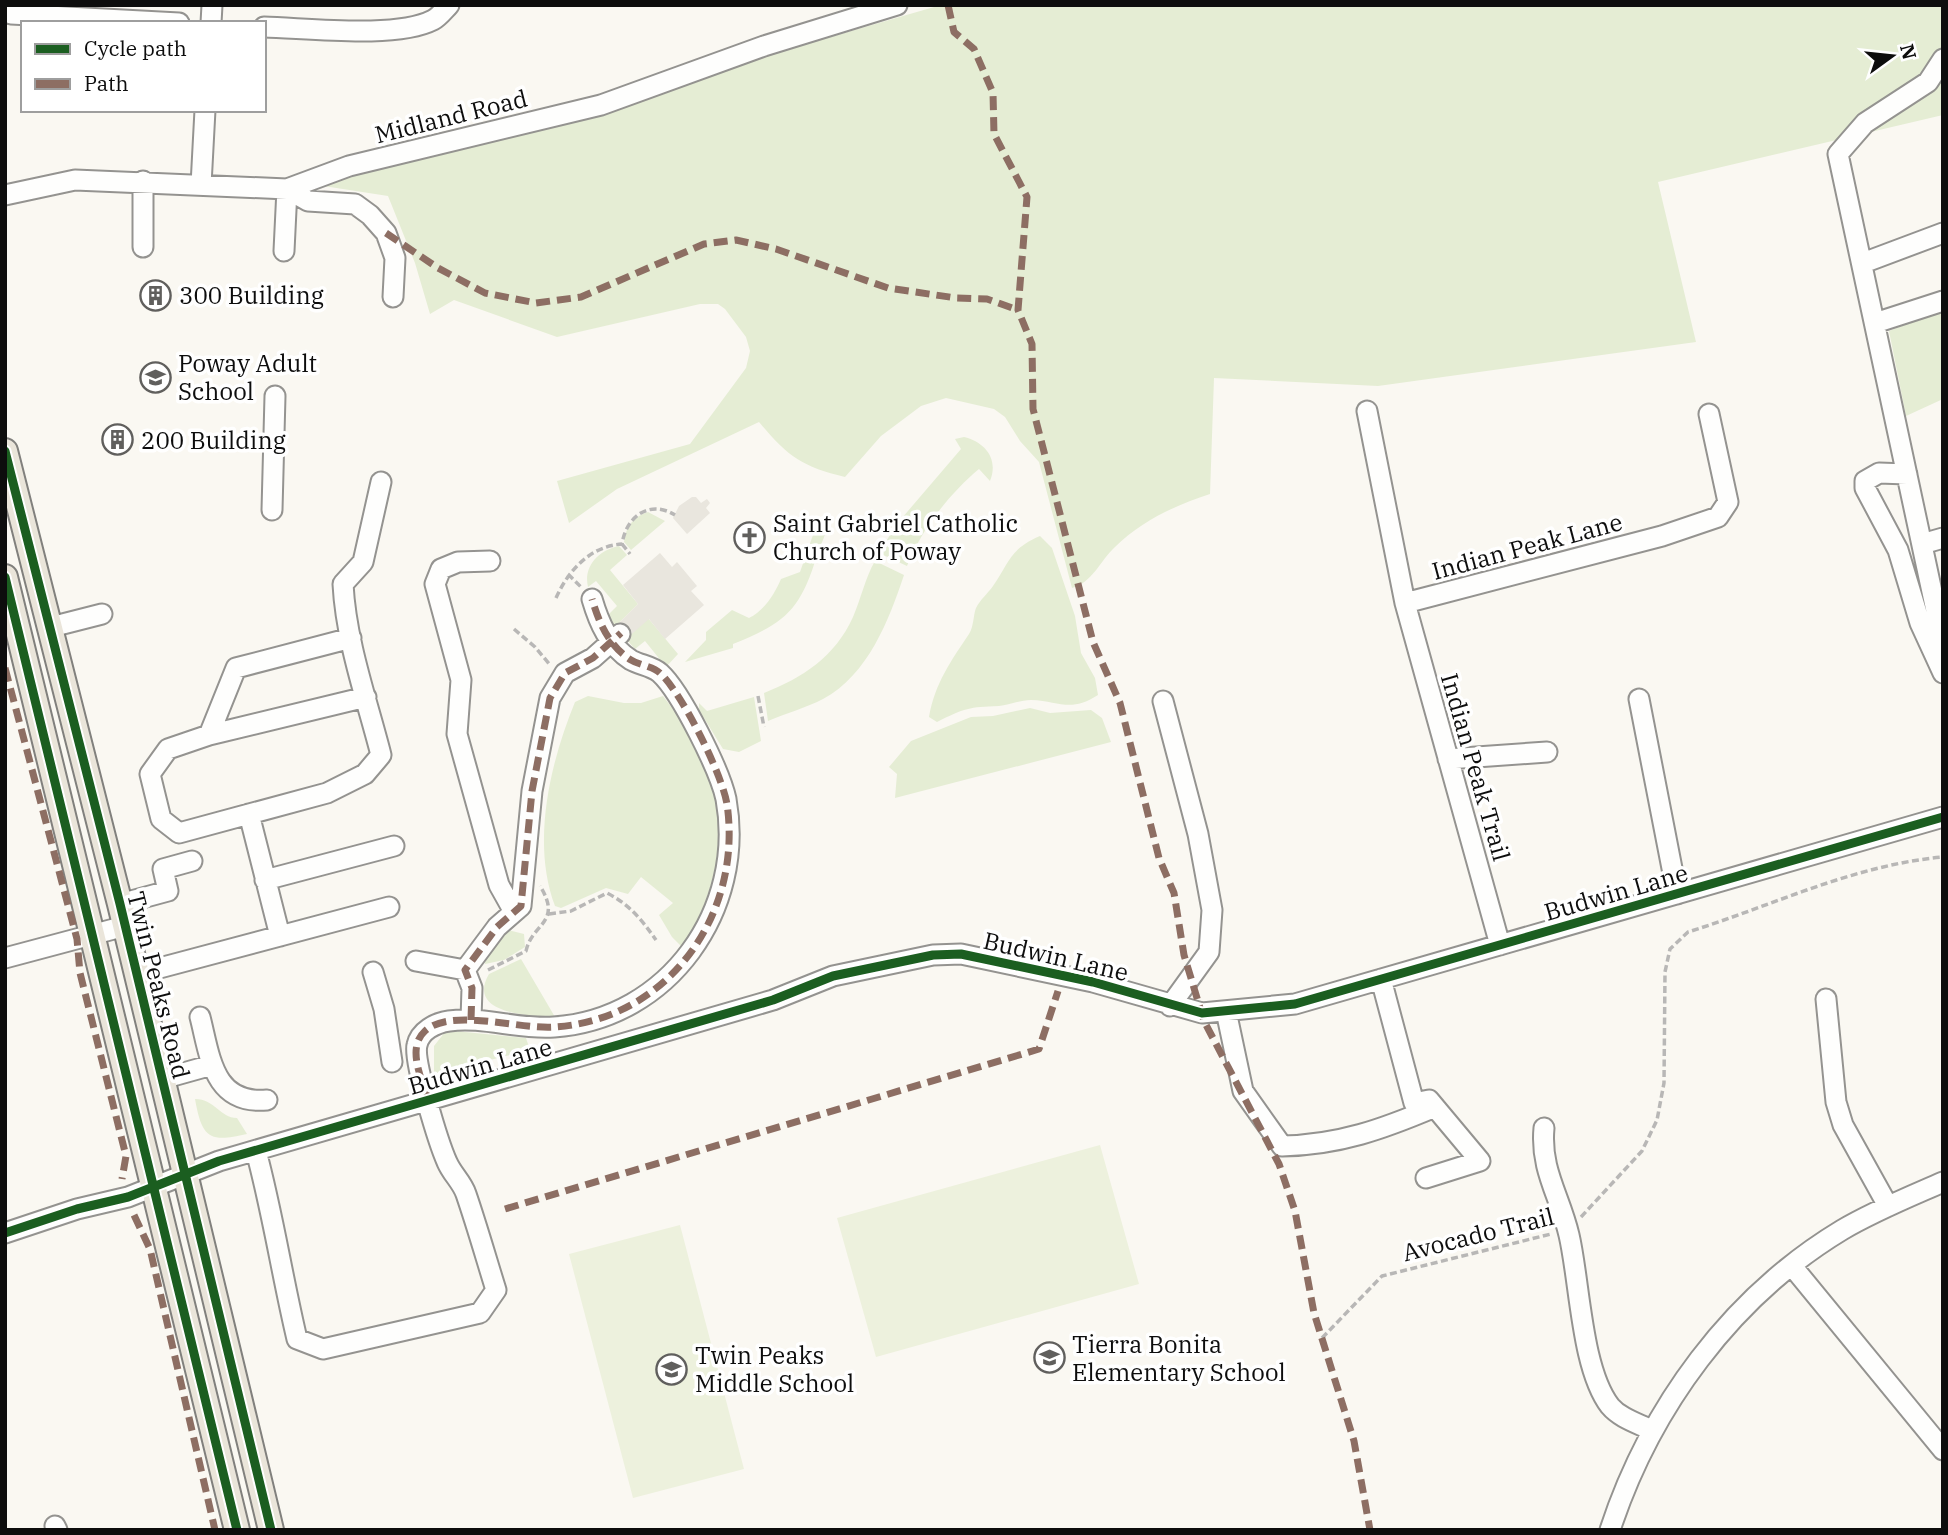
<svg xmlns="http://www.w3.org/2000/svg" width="1948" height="1535" font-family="'IBM Plex Serif',serif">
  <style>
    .green { fill: #e5edd4 }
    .pitch { fill: #edf1dd }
    .plaza { fill: #e9e6de }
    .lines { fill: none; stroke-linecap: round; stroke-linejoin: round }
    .minor-casing { stroke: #949390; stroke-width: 23 }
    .major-casing { stroke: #81807d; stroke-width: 28 }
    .path { stroke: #b8b7b6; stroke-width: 3.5; stroke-dasharray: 7 3.5; stroke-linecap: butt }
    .minor { stroke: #fefefd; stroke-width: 19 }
    .major { stroke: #eae5da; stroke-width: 24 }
    .quiet { stroke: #8d6e63; stroke-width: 7; stroke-dasharray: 14 7; stroke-linecap: butt }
    .cycleway-casing { stroke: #fff; stroke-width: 13 }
    .cycleway { stroke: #1b5e20; stroke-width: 9 }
    .labels { text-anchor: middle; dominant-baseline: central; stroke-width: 7; stroke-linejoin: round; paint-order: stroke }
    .street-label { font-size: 24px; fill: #0d0d0d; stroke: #fff }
    .poi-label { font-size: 24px; fill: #0d0d0d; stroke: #fff; text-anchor: start }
  </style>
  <rect width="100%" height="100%" fill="#faf8f2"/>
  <path class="green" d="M941,5H1943V115L1658,182L1696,342L1378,386L1214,378L1210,494C1176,505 1141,521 1115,547C1100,561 1092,583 1072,588L1039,462L1020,441L1005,417L994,409L946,398L921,406L881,436L845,477C802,467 787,456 759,422L617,489L569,523L557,481L690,444L746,368L750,351L746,337L725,309L718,304H700L557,337L454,300L430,314L415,263L388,196L317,185Z
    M1943,310V399L1906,416L1889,331Z
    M964,437C985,442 999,459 990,481L979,469C950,493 921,530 907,566L879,553L896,525L961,449L955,439Z
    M648,512L665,521L631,550L624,542C626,526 633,517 648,512Z
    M826,525C827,535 820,545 817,555C800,612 784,623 733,644V648L685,662L706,640V632L732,610L749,618C765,610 775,593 781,579L800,572L813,535L820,526Z
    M1040,536L1052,548L1075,616L1081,653L1095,678L1098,695C1070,713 1060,701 1031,700C1020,700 1009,705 999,706C969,707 965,708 937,722L929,717C935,683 951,661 969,634C974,626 973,616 976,608C980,600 988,593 993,586C1010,561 1010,549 1040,536Z
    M619,546L627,555L610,570L638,604L615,627L607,616L617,606L596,581L588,587C583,566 599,550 619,546Z
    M875,561L904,575C889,620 868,675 823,699C806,708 786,713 768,721L764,693C802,678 835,657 853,617C861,599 865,578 875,561Z
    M648,618L678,654L666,667L645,641L635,649L626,639Z
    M588,696L624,703H641L663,696C728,779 737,856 683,948L672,937L659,915L673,903L641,877L628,894L606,888L561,908L555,906C531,843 550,763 575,702Z
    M754,697L761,741L739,752L723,749L699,710V703L707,711Z
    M1030,708L1050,713L1091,710L1102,718L1111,742L895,798L897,774L889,767L911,741L971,717L993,716Z
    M508,930L524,934L525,947L504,960L485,964C486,951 497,937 508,930Z
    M521,959L555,1017C534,1016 465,1015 489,974Z
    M455,1031L526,1038L530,1050L434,1074V1046L445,1032Z
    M195,1099C215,1099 220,1118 237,1118L247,1134C209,1143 202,1138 195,1099Z"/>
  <path class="pitch" d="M1100,1145L1139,1284L876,1357L837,1218Z
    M680,1225L744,1469L633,1498L569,1254Z"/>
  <path class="plaza" d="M692,497H696L701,503L707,499L710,503L706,508L710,513L687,534L673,518L679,506Z
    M660,553L672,567L677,562L697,586L691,591L704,605L665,639L649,619L626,639L615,627L638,604L623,585Z"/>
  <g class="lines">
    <defs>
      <path id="minor" d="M5,9L11,14L179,23
        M211,23L212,5
        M264,27C307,28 396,39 433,20C439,17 444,10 449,5
        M1943,59L1928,82L1865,123L1838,154L1943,643
        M143,181V247
        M201,185L205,110
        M287,189L308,201L355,204L370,215L386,233L395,258L393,297
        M5,195L75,180L287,189L349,166L601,105L764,46L897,5
        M284,251L287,189
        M1863,263L1943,233
        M1875,323L1943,301
        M1367,411L1405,603L1500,945
        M1907,474L1879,473L1865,481V488L1898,550L1920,623L1943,673
        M272,510L275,396
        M1922,544L1943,538
        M490,561L458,562L441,569L435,584L461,680L457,734L499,885L513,910
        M1405,603L1662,536L1718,517L1728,502L1709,414
        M51,627L102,614
        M366,697L209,735L168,749L150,774L161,819L179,833L327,793L365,774L381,755C367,700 346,642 343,584L363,562L381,482
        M1639,699L1677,894
        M1163,701L1198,834L1212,910L1209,952L1170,1006
        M209,735L236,668L351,638
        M1448,759L1547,752
        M249,814L280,936
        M265,880L394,846
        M120,904L168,891L163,869L192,861
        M5,958L125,926
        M416,961L465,970L472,988L471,1020
        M465,970L497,927L521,906L532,791L550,698L565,673L593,658L620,634
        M373,972L384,1009L392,1062
        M137,974L389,907
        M1381,979L1414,1103L1429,1100L1480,1161L1426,1178
        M1826,999L1836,1102L1843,1125L1888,1206
        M1226,1011L1243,1091L1282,1146C1339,1145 1383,1129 1435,1107
        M200,1017C210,1056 213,1105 267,1100
        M162,1079L212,1065
        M1544,1128C1540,1170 1560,1196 1569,1235C1580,1282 1581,1368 1610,1406C1620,1418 1637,1423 1651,1430
        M256,1151C273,1214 282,1276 297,1339L323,1349L480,1313L496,1290C486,1258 477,1226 466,1194C462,1182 452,1174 447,1162C439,1144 413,1061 417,1045C420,1031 435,1023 449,1021C483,1016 519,1030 554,1027C669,1019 746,909 726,799C720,771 681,692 660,673C652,666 640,665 631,660C609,646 599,623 592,599
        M5,1233L77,1209L128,1197L219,1161L773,1000L833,976L933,955L961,954L1093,982L1202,1013L1295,1004L1943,817
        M1792,1266L1943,1450
        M55,1526L57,1530
        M1610,1530C1650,1408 1731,1297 1842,1230C1874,1211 1909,1197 1943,1182"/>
      <path id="major" d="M5,451L120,904L271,1530
        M5,577L237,1530"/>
    </defs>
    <use href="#minor" class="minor-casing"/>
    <use href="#major" class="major-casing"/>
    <path class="path" d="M622,544L630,554
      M568,574L581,587
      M556,598C568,571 590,546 622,544C626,517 649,499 675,515
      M514,629L535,647L551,666
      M758,696L764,727
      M549,914L571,911L607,893C629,904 642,920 656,940
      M488,970L526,951C532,923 563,923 540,886
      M1581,1217L1642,1151L1657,1120L1664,1083L1665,972L1670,949L1688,932C1772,906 1853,865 1943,857
      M1322,1338L1382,1276L1551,1234"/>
    <use href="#minor" class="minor"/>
    <use href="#major" class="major"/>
    <path class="quiet" d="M948,5L954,32L974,49L993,93L994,134L1027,197L1018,310L1032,344L1033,409L1093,642L1120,703L1159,858L1174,893L1184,955L1204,1021L1279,1164L1295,1211L1314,1313L1354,1441L1370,1530
      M386,233L438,268L485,293L536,303L581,297L704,244L736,240L776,249L888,288L956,298L987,299L1018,310
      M5,668L77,939L80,973L126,1156L122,1179
      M471,1020L472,988L465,970L497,927L521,906L532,791L550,698L565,673L593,658L621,633
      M429,1101C422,1080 406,1048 425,1031C451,1007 520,1030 555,1027C669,1019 743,914 727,804C722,774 682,693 660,673C652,666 639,665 631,660C609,646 599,623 592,599
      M505,1209L1039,1049L1058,991
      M134,1215L150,1249L215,1530"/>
    <defs>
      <path id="cycleway" d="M5,451L120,904L271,1530
        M5,577L237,1530
        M5,1233L77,1209L128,1197L219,1161L773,1000L833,976L933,955L961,954L1093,982L1202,1013L1295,1004L1943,817"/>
    </defs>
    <use href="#cycleway" class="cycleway-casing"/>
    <use href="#cycleway" class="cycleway"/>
  </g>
  <defs>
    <symbol id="building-ring" viewBox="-11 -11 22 22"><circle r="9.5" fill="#fff" stroke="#605f5d" stroke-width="1.5"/><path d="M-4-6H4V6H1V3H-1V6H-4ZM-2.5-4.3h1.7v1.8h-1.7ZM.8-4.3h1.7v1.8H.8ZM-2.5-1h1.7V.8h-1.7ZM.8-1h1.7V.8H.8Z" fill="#605f5d"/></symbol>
    <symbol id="school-ring" viewBox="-11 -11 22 22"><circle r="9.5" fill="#fff" stroke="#605f5d" stroke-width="1.5"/><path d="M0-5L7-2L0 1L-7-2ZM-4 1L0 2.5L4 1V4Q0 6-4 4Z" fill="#605f5d"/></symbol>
    <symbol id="church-ring" viewBox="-11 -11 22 22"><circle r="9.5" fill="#fff" stroke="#605f5d" stroke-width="1.5"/><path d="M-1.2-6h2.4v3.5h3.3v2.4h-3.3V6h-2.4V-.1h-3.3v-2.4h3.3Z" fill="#605f5d"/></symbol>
  </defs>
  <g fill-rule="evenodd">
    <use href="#building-ring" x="138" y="278" width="35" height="35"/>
    <use href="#school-ring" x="138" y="360" width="35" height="35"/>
    <use href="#building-ring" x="100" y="422" width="35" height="35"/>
    <use href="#church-ring" x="732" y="520" width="35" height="35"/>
    <use href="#school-ring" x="1032" y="1340" width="35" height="35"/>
    <use href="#school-ring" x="654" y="1352" width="35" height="35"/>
  </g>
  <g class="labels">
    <g class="street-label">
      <text transform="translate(451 116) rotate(-14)">Midland Road</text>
      <text transform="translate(1527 546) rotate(-15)">Indian Peak Lane</text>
      <text transform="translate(1476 767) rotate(74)">Indian Peak Trail</text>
      <text transform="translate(1616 892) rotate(-16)">Budwin Lane</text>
      <text transform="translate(1056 956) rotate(13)">Budwin Lane</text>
      <text transform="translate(159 985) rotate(76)">Twin Peaks Road</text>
      <text transform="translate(480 1066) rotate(-16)">Budwin Lane</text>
      <text transform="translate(1478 1234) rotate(-14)">Avocado Trail</text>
    </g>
    <g class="poi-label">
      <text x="179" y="295">300 Building</text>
      <text x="178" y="363">Poway Adult<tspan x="178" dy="28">School</tspan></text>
      <text x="141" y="440">200 Building</text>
      <text x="773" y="523">Saint Gabriel Catholic<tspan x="773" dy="28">Church of Poway</tspan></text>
      <text x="1072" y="1344">Tierra Bonita<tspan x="1072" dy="28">Elementary School</tspan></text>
      <text x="695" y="1355">Twin Peaks<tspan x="695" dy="28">Middle School</tspan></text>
    </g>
  </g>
  <rect width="1948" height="1535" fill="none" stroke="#0d0d0d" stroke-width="14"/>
  <rect x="21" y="21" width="245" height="91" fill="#ffffff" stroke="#9e9e9e" stroke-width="2"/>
  <rect x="35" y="44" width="35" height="10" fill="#1b5e20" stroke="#9e9e9e" stroke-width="2"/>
  <text x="84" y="56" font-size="21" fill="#0d0d0d">Cycle path</text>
  <rect x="35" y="79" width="35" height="10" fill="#8d6e63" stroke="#9e9e9e" stroke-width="2"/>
  <text x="84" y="91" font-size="21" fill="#0d0d0d">Path</text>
  <g transform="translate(1892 56) rotate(75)" stroke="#ffffff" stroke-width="5" paint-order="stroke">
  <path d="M0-5L12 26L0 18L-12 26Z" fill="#0d0d0d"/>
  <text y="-10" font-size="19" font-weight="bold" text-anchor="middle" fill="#0d0d0d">N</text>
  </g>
</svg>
